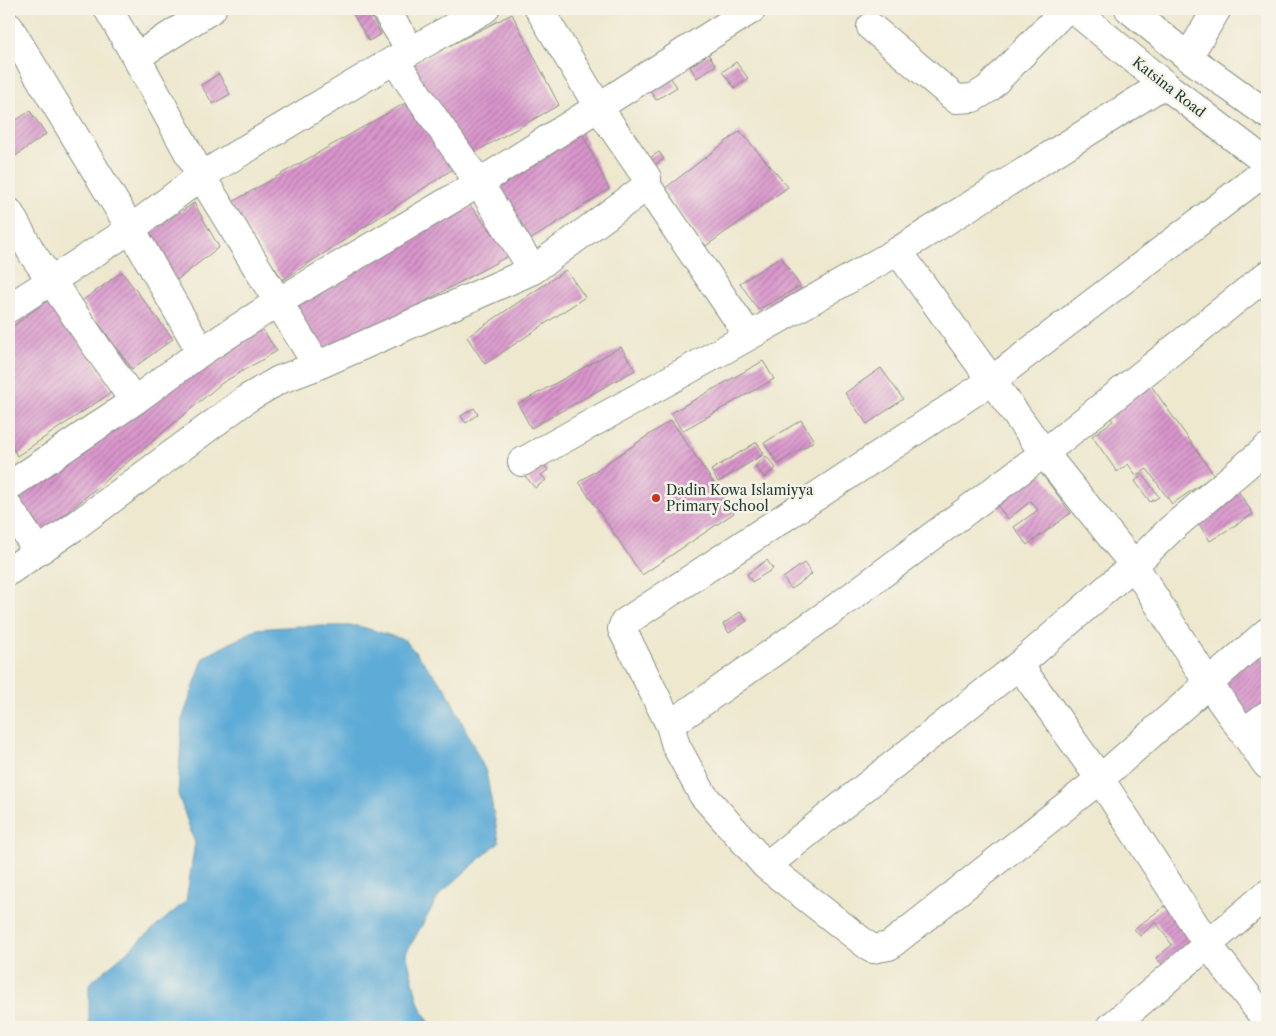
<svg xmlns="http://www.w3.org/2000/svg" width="1276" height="1036" font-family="'Libre Caslon Text',serif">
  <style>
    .water { fill: #5dabd7; stroke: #3e7486 }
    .building { fill: url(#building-hatch) }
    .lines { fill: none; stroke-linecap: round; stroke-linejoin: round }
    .minor-casing { stroke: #869282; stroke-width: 30 }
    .highway-casing { stroke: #869282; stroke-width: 30 }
    .minor { stroke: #fff; stroke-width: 28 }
    .highway { stroke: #fff; stroke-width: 28 }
    .poi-dot { fill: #c8321e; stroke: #f7f3e8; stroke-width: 2 }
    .labels { text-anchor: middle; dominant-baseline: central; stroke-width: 5; stroke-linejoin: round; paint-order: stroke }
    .street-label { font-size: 14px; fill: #1f3d34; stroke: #f7f3e8 }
    .poi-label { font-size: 14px; fill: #1f3d34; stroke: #f7f3e8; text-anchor: start }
  </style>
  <defs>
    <pattern id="building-hatch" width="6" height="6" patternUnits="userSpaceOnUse" patternTransform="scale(1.25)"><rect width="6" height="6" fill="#d995cc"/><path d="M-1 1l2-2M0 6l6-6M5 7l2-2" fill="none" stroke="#af7ba6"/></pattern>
  </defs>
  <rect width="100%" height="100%" fill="#f7f3e8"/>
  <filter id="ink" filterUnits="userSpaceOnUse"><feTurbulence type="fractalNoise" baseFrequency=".02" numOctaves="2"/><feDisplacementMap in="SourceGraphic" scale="10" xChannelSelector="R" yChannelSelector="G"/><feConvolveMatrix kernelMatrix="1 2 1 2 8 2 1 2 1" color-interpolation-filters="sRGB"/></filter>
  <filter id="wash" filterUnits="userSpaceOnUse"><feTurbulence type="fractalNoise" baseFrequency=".0096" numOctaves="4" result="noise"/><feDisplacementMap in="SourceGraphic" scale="20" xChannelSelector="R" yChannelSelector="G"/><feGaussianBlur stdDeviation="1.12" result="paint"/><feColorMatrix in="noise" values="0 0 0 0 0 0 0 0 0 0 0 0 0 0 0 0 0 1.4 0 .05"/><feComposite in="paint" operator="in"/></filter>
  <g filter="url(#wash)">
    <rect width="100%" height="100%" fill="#eee8cf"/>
    <path class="water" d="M299,626H359L405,640L446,689L486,772L499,842L440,894L406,953L419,1005L432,1027H89V984L186,901L195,843L178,794L182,720L204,657L257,629Z"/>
    <g id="blocks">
      <path class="building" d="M350,9H367L381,34L369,41Z
        M512,14L559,105L468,156L409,66Z
        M708,54L716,65L697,78L690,67Z
        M736,62L748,78L735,88L722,72Z
        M219,74L230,94L213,104L201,85Z
        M668,74L677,87L656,100L648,87Z
        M405,103L453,169L283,280L229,204Z
        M30,111L46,134L14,157L9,150V125Z
        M580,129L609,189L524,244L486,187Z
        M740,131L788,187L706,246L664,189Z
        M659,152L664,159L650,168L645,161Z
        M464,198L510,255L317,360L291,301Z
        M194,203L219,247L172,284L144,236Z
        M781,257L800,286L758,310L740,283Z
        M566,270L585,297L485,364L467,337Z
        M122,272L173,339L132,369L82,301Z
        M56,294L112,392L17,456L9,440V329Z
        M257,321L277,351L222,383L39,536L9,494Z
        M621,347L635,370L531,428L518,404Z
        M763,361L774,379L682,431L671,413Z
        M881,368L903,399L867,424L845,393Z
        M1150,384L1214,475L1172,504L1147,469L1136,475L1128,464L1117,472L1092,436L1113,421L1108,414Z
        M474,408L478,414L466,423L461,416Z
        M671,420L734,513L642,575L579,482Z
        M801,420L814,441L778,464L764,443Z
        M757,442L764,454L718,482L711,470Z
        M766,456L776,468L765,478L755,466Z
        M538,458L548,470L541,475L546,480L535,488L521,471Z
        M1036,466L1071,513L1027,545L1014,527L1038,510L1031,501L1008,519L992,499Z
        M1143,475L1159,497L1150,502L1135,481Z
        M1238,491L1253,514L1210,541L1195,518Z
        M767,560L773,569L752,582L747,574Z
        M804,563L812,574L791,589L783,578Z
        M740,612L747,621L729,633L723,624Z
        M1258,652L1267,665V704L1242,723L1214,686Z
        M1165,906L1193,945L1165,967L1156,958L1172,945L1156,922L1140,936L1134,929Z"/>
    </g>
  </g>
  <g filter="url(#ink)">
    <use href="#blocks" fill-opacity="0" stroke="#869282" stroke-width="1"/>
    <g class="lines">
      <defs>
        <path id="minor" d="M108,9L136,57L201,176L312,357L314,367
          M385,9L411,51
          M9,27L131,229L201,352
          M871,27L956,99L973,98L988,89L1066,9
          M136,57L212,9
          M1188,57L1217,9
          M394,60L479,183L533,270
          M1267,170L991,381L624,623L622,629L670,725L847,600L1044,453L1267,275
          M647,186L749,336
          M9,212L32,253L134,401
          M898,251L1044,453L1134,565L1208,683L1267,765
          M9,308L131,229L201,176L394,60L411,51L485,9
          M522,462L749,336L898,251L1164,84
          M9,486L134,401L201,352L278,302L479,183L752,9
          M9,508L38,551
          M9,571L74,527L248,398L279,380L314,367L533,270L647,186V178L599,108L539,9
          M1019,665L1100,779L1208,945L1267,1021
          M670,725L676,746L703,795L766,866L1019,665L1134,565L1171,529L1267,448
          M1244,732L1267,715
          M766,866L872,949L889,946L1100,779L1267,632
          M1111,1027L1267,894"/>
        <path id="highway" d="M1073,9L1164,84L1267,163
          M1129,9L1188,57L1267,114"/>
      </defs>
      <use href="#minor" class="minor-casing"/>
      <use href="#highway" class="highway-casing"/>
      <use href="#minor" class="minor"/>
      <use href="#highway" class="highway"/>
    </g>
  </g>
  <circle class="poi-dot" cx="656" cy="498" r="5"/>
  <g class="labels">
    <g class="street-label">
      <text transform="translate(1169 87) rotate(38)">Katsina Road</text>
    </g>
    <g class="poi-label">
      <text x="666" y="490">Dadin Kowa Islamiyya<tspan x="666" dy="16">Primary School</tspan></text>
    </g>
  </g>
  <rect width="1276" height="1036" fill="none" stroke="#f7f3e8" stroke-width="30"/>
</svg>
